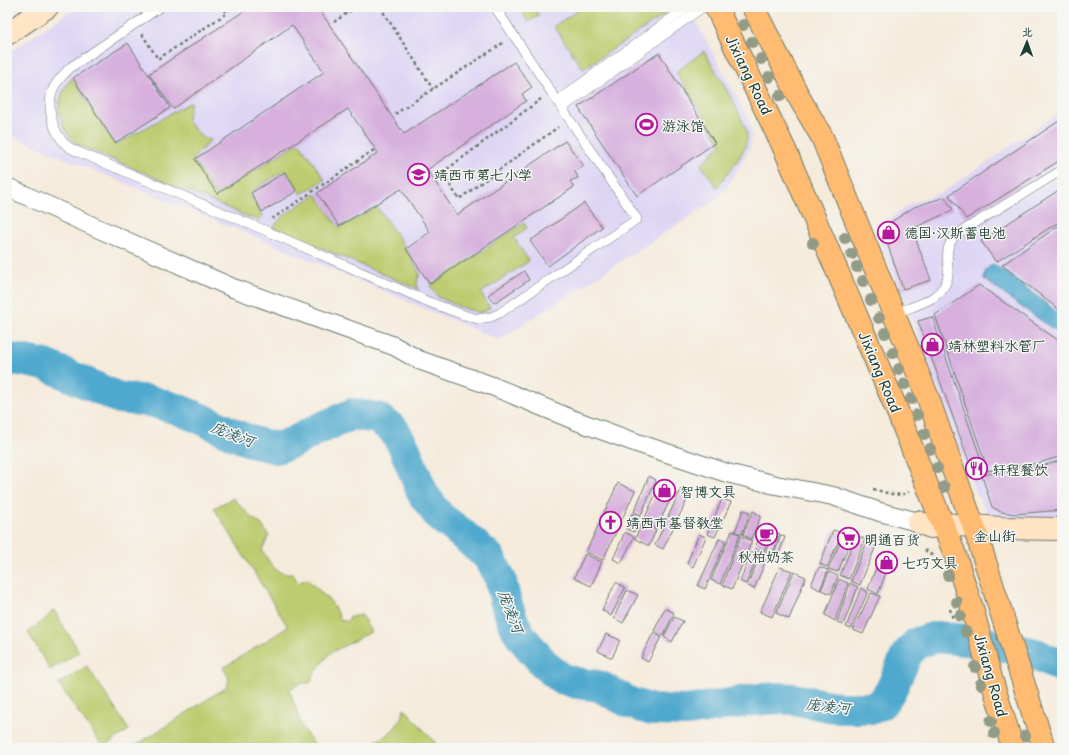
<svg xmlns="http://www.w3.org/2000/svg" width="1069" height="755" font-family="'Playpen Sans','LXGW WenKai TC',sans-serif">
  <style>
    .built { fill: #ded5f5 }
    .green { fill: #bdcc6f; stroke: #6e8452 }
    .water { fill: #50a9ce; stroke: #387381 }
    .lines { fill: none; stroke-linecap: round; stroke-linejoin: round }
    .river { stroke: #50a9ce; stroke-width: 32 }
    .building { fill: #d7b0de }
    .lane-casing { stroke: #6a7a6e; stroke-width: 10 }
    .street-casing { stroke: #6a7a6e; stroke-width: 20 }
    .secondary-casing { stroke: #6a7a6e; stroke-width: 24 }
    .primary-casing { stroke: #6a7a6e; stroke-width: 24 }
    .path { stroke: #6a7a6e; stroke-width: 2.5; stroke-dasharray: 3 3; stroke-linecap: butt }
    .lane { stroke: #fff; stroke-width: 9 }
    .street { stroke: #fff; stroke-width: 18 }
    .secondary { stroke: #ffe4c6; stroke-width: 22 }
    .primary { stroke: #ffbb71; stroke-width: 22 }
    .tree { fill: #919b86 }
    .labels { text-anchor: middle; dominant-baseline: central; stroke-width: 3; stroke-linejoin: round; paint-order: stroke }
    .street-label { font-size: 14px; fill: #1f3d34; stroke: #f6f6f2 }
    .poi-label { font-size: 14px; fill: #1f3d34; stroke: #f6f6f2; text-anchor: start }
    .water-label { font-size: 15px; font-style: italic; fill: #2e5d62; stroke: #f6f6f2 }
  </style>
  <rect width="100%" height="100%" fill="#f6f6f2"/>
  <filter id="ink" filterUnits="userSpaceOnUse"><feTurbulence type="fractalNoise" baseFrequency=".025" numOctaves="2"/><feDisplacementMap in="SourceGraphic" scale="8" xChannelSelector="R" yChannelSelector="G"/><feConvolveMatrix kernelMatrix="1 2 1 2 8 2 1 2 1" color-interpolation-filters="sRGB"/></filter>
  <filter id="wash" filterUnits="userSpaceOnUse"><feTurbulence type="fractalNoise" baseFrequency=".012" numOctaves="4" result="noise"/><feDisplacementMap in="SourceGraphic" scale="16" xChannelSelector="R" yChannelSelector="G"/><feGaussianBlur stdDeviation="0.9" result="paint"/><feColorMatrix in="noise" values="0 0 0 0 0 0 0 0 0 0 0 0 0 0 0 0 0 1.4 0 .05"/><feComposite in="paint" operator="in"/></filter>
  <g filter="url(#wash)">
    <rect width="100%" height="100%" fill="#f5ebdb"/>
    <path class="built" d="M76,7H688L748,118L752,135L751,147L726,188L714,201L499,340L260,239L40,148L7,133V54Z
      M1062,111V316L1042,299L1013,301L1062,335V519L1002,518L988,514L974,488L913,323L875,230L911,203L943,192Z"/>
    <path class="green" d="M519,7H533L539,16L528,22Z
      M583,7H672L673,9L583,69L554,26Z
      M704,51C712,66 751,126 747,140C744,157 727,173 717,187L701,165L721,144L676,72Z
      M72,78L115,145L191,102L187,121L203,138L211,140L193,159L216,195L299,142L325,180L301,194L285,170L249,193L263,217L258,220L251,218L78,145C57,126 52,101 72,78Z
      M316,194L339,228L377,207L405,247L420,274L417,281L418,289L274,228C278,216 305,202 316,194Z
      M524,223L527,228L514,238L529,261L481,293L490,308L483,312H477L460,307L438,297L430,286Z
      M233,498L251,517L261,524L269,536L262,550C271,564 275,575 293,574L298,583L307,579L331,602L342,621H348L350,617L362,615L371,632L330,653L313,675L310,683H301L289,689L303,729L317,748H132L225,688C232,680 228,676 223,668L288,627L214,508Z
      M54,610L79,652L50,670L28,632L45,619Z
      M87,666L129,730L103,747L58,684Z
      M404,708L440,748H374V742C391,734 400,726 404,708Z"/>
    <path class="water" d="M993,264L1015,279L1062,316V335L1013,301L984,279C984,272 987,267 993,264Z"/>
    <g class="lines">
      <path class="river" d="M7,359L20,360L46,365L119,398L150,401L177,409L202,419L235,435L253,442L276,448L294,442L318,429L353,414L377,418L394,430L404,447L423,494L440,517L456,529L489,557L500,578L506,603L514,624L522,638L547,667L561,678L577,683L599,686L630,703L652,710L687,711L753,700L777,698L793,699L840,708H873L882,703L891,690L907,654L917,643L936,637L966,640L1010,647L1038,655L1062,667"/>
    </g>
    <g id="blocks">
      <path class="building" d="M250,7H320L318,8L404,134L514,62L532,87L522,94L526,101L427,170L457,215L565,141L584,166L575,171L578,178L570,181L574,187L430,284L406,249L430,232L401,189L339,226L317,193L378,153L348,109L217,194L195,159L324,72L292,25L173,109L149,74Z
        M128,43L170,108L115,143L73,78Z
        M659,53L715,143L637,196L578,107Z
        M1062,119V159L966,219L949,195Z
        M285,172L297,191L262,212L251,193Z
        M1062,188V220L996,262L981,241Z
        M945,197L953,210L912,229L931,280L903,289L882,228L914,207Z
        M584,203L602,227L548,266L530,241Z
        M1058,226L1062,230V312L1002,265Z
        M524,271L529,280L494,303L488,295Z
        M979,285L1062,343V456L1039,463L988,471L935,315Z
        M932,317L985,471L974,475L918,321Z
        M1062,460V510L1015,514L1001,512L992,507L982,476L989,474L1038,467Z
        M649,476L656,480L641,515L634,512Z
        M618,483L635,491L603,560L586,552Z
        M660,484L675,490L656,529L643,522Z
        M681,489L691,492L663,549L655,545Z
        M722,499L731,502L715,537L707,534Z
        M743,510L750,512L742,534L735,532Z
        M753,511L761,516L751,539L743,535Z
        M632,514L640,516L634,532L626,529Z
        M641,524L656,530L649,546L635,539Z
        M764,527L772,531L763,553L754,550Z
        M833,530L842,533L827,567L820,564Z
        M732,531L740,534L720,584L711,580Z
        M625,532L634,537L621,563L613,559Z
        M774,532L780,534L772,556L765,553Z
        M845,532L853,535L838,572L828,569Z
        M699,534L706,537L693,567L687,563Z
        M781,535L785,537L777,558L773,557Z
        M741,536L752,541L732,589L722,585Z
        M856,536L865,539L849,579L840,575Z
        M719,539L726,541L705,589L698,586Z
        M868,539L877,543L860,585L851,581Z
        M752,552L758,556L746,584L740,581Z
        M585,554L602,562L591,586L574,578Z
        M881,555L891,560L878,594L868,589Z
        M760,557L766,560L754,589L747,585Z
        M780,567L792,571L772,617L760,612Z
        M819,567L828,570L820,590L811,585Z
        M794,572L806,577L789,619L776,613Z
        M829,572L838,576L831,594L821,590Z
        M839,579L848,583L835,621L825,615Z
        M616,582L625,588L611,616L602,610Z
        M850,583L858,587L843,625L837,622Z
        M861,588L868,592L851,629L846,627Z
        M627,590L638,595L623,623L614,618Z
        M871,593L880,596L863,634L853,630Z
        M665,608L674,613L663,636L654,631Z
        M674,617L683,621L672,642L664,637Z
        M653,633L661,637L648,662L641,658Z
        M606,634L620,640L612,658L598,651Z"/>
    </g>
  </g>
  <g filter="url(#ink)">
    <use href="#blocks" fill-opacity="0" stroke="#6a7a6e" stroke-width="1"/>
    <g class="lines">
      <defs>
        <path id="lane" d="M160,7L71,67C64,74 57,80 53,89C46,107 52,130 65,144C68,147 72,149 76,151L262,229L429,302L464,315L478,319L491,317L500,313L637,219L557,101L495,7
          M557,101L687,7
          M562,108L703,7
          M893,314C913,306 945,300 948,275C949,267 946,258 948,250C948,246 952,240 954,236L1062,170"/>
        <path id="street" d="M7,187L97,228L233,288L394,346L419,360L492,386L574,420L637,443L727,473L776,485L833,496L880,512L918,522"/>
        <path id="secondary" d="M7,34L47,7
          M918,522L931,527L943,524L1001,528L1062,529"/>
        <path id="primary" d="M716,7L785,150L894,403L954,552L972,608L991,678L1013,748
          M753,7L801,101L822,137L928,398L961,492L977,536L1044,748"/>
      </defs>
      <use href="#lane" class="lane-casing"/>
      <use href="#street" class="street-casing"/>
      <use href="#secondary" class="secondary-casing"/>
      <use href="#primary" class="primary-casing"/>
      <path class="path" d="M380,7L433,89
        M334,22L356,7
        M142,34L158,59L227,13L223,7
        M541,99L442,173L459,199L558,127
        M395,114L503,43
        M272,219L374,150
        M873,489C885,492 898,498 909,492
        M925,550L933,556
        M950,609L953,619"/>
      <use href="#lane" class="lane"/>
      <use href="#street" class="street"/>
      <use href="#secondary" class="secondary"/>
      <use href="#primary" class="primary"/>
    </g>
    <g class="tree">
      <circle cx="743" cy="25" r="6"/>
      <circle cx="752" cy="42" r="6"/>
      <circle cx="761" cy="59" r="6"/>
      <circle cx="769" cy="77" r="6"/>
      <circle cx="780" cy="96" r="6"/>
      <circle cx="845" cy="238" r="6"/>
      <circle cx="813" cy="243" r="6"/>
      <circle cx="852" cy="254" r="6"/>
      <circle cx="857" cy="267" r="6"/>
      <circle cx="863" cy="281" r="6"/>
      <circle cx="871" cy="300" r="6"/>
      <circle cx="879" cy="318" r="6"/>
      <circle cx="885" cy="333" r="6"/>
      <circle cx="893" cy="353" r="6"/>
      <circle cx="899" cy="369" r="6"/>
      <circle cx="905" cy="384" r="6"/>
      <circle cx="911" cy="399" r="6"/>
      <circle cx="917" cy="415" r="6"/>
      <circle cx="924" cy="434" r="6"/>
      <circle cx="930" cy="449" r="6"/>
      <circle cx="937" cy="468" r="6"/>
      <circle cx="944" cy="487" r="6"/>
      <circle cx="948" cy="575" r="6"/>
      <circle cx="957" cy="602" r="6"/>
      <circle cx="960" cy="616" r="6"/>
      <circle cx="966" cy="632" r="6"/>
      <circle cx="975" cy="667" r="6"/>
      <circle cx="981" cy="684" r="6"/>
      <circle cx="991" cy="721" r="6"/>
      <circle cx="994" cy="733" r="6"/>
      <circle cx="1025" cy="736" r="6"/>
    </g>
  </g>
  <defs>
    <symbol id="stadium-ring" viewBox="-11 -11 22 22"><circle r="9.5" fill="#f6f6f2" stroke="#b5179e" stroke-width="1.5"/><path d="M0-5a6.5 5 0 1 0 0 10a6.5 5 0 1 0 0-10ZM-3.5-1.8h7v3.6h-7Z" fill="#b5179e"/></symbol>
    <symbol id="school-ring" viewBox="-11 -11 22 22"><circle r="9.5" fill="#f6f6f2" stroke="#b5179e" stroke-width="1.5"/><path d="M0-5L7-2L0 1L-7-2ZM-4 1L0 2.5L4 1V4Q0 6-4 4Z" fill="#b5179e"/></symbol>
    <symbol id="shop-ring" viewBox="-11 -11 22 22"><circle r="9.5" fill="#f6f6f2" stroke="#b5179e" stroke-width="1.5"/><path d="M-5-2.5h2.3a2.7 3.5 0 0 1 5.4 0H5L5.5 6h-11ZM-1.5-2.5h3a1.5 2.3 0 0 0-3 0Z" fill="#b5179e"/></symbol>
    <symbol id="restaurant-ring" viewBox="-11 -11 22 22"><circle r="9.5" fill="#f6f6f2" stroke="#b5179e" stroke-width="1.5"/><path d="M-5-6h1v4h1v-4h1v4h1v-4h1v5L-1.5 .5V6h-2V.5L-5-1ZM5-6V6H3V1.5H1.5Q1.5-4 5-6Z" fill="#b5179e"/></symbol>
    <symbol id="church-ring" viewBox="-11 -11 22 22"><circle r="9.5" fill="#f6f6f2" stroke="#b5179e" stroke-width="1.5"/><path d="M-1.2-6h2.4v3.5h3.3v2.4h-3.3V6h-2.4V-.1h-3.3v-2.4h3.3Z" fill="#b5179e"/></symbol>
    <symbol id="cafe-ring" viewBox="-11 -11 22 22"><circle r="9.5" fill="#f6f6f2" stroke="#b5179e" stroke-width="1.5"/><path d="M-5.5-4.5H6V0H3Q3 3.5 0 3.5H-2.5Q-5.5 3.5-5.5 0ZM3-3.2v2h1.7v-2ZM-6 4.5H4V6H-6Z" fill="#b5179e"/></symbol>
    <symbol id="supermarket-ring" viewBox="-11 -11 22 22"><circle r="9.5" fill="#f6f6f2" stroke="#b5179e" stroke-width="1.5"/><path d="M-6-5.5h2.5l.6 2H6L4.5 2H-2.5L-4.4-4H-6ZM-1.5 3.2a1.3 1.3 0 1 0 .1 0ZM3 3.2a1.3 1.3 0 1 0 .1 0Z" fill="#b5179e"/></symbol>
  </defs>
  <g fill-rule="evenodd">
    <use href="#stadium-ring" x="634" y="112" width="25" height="25"/>
    <use href="#school-ring" x="406" y="162" width="25" height="25"/>
    <use href="#shop-ring" x="876" y="220" width="25" height="25"/>
    <use href="#shop-ring" x="920" y="332" width="25" height="25"/>
    <use href="#restaurant-ring" x="964" y="456" width="25" height="25"/>
    <use href="#shop-ring" x="652" y="478" width="25" height="25"/>
    <use href="#church-ring" x="598" y="510" width="25" height="25"/>
    <use href="#cafe-ring" x="754" y="522" width="25" height="25"/>
    <use href="#supermarket-ring" x="836" y="526" width="25" height="25"/>
    <use href="#shop-ring" x="874" y="550" width="25" height="25"/>
  </g>
  <g class="labels">
    <g class="street-label">
      <text transform="translate(749 75) rotate(64)">Jixiang Road</text>
      <text transform="translate(880 372) rotate(67)">Jixiang Road</text>
      <text x="995" y="535">金山街</text>
      <text transform="translate(991 675) rotate(74)">Jixiang Road</text>
    </g>
    <g class="poi-label">
      <text x="662" y="125">游泳馆</text>
      <text x="434" y="174">靖西市第七小学</text>
      <text x="904" y="232">德国·汉斯蓄电池</text>
      <text x="948" y="345">靖林塑料水管厂</text>
      <text x="992" y="469">轩程餐饮</text>
      <text x="680" y="491">智博文具</text>
      <text x="626" y="522">靖西市基督教堂</text>
      <text x="864" y="539">明通百货</text>
      <text x="766" y="556" text-anchor="middle">秋柏奶茶</text>
      <text x="902" y="562">七巧文具</text>
    </g>
    <g class="water-label">
      <text transform="translate(233 433) rotate(21)">庞凌河</text>
      <text transform="translate(512 611) rotate(69)">庞凌河</text>
      <text transform="translate(828 705) rotate(6)">庞凌河</text>
    </g>
  </g>
  <rect width="1069" height="755" fill="none" stroke="#f6f6f2" stroke-width="24"/>
  <g transform="translate(1027 42) rotate(2)" stroke="#f6f6f2" stroke-width="3" paint-order="stroke">
  <path d="M0-3L7 15L0 10L-7 15Z" fill="#1f3d34"/>
  <text y="-6" font-size="11" font-weight="bold" text-anchor="middle" fill="#1f3d34">北</text>
  </g>
</svg>
